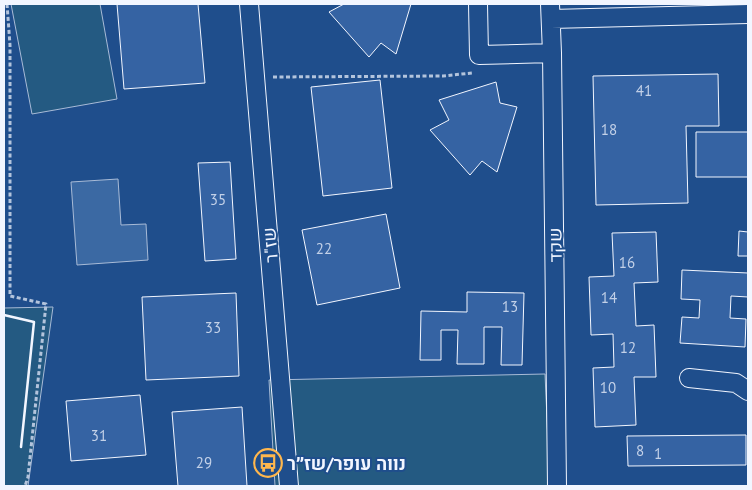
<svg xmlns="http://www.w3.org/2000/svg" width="752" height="490" font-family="'PT Sans',Heebo,sans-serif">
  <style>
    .green { fill: #245a82; stroke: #a8bbd7 }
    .water { fill: #3b69a3; stroke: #a8bbd7 }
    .building { fill: #3563a3; stroke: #f2f6ff }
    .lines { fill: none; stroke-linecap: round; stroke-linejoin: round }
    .minor-casing { stroke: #f2f6ff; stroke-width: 20 }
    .path { stroke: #b3c4dc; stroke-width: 3; stroke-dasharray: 4 2.5; stroke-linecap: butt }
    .minor { stroke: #1f4e8c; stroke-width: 18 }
    .wall { stroke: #f2f6ff; stroke-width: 2.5 }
    .labels { text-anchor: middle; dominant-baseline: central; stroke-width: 4; stroke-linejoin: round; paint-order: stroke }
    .number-label { font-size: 15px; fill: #c3d1e8 }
    .street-label { font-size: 18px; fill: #f2f6ff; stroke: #1f4e8c }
    .poi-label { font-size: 18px; font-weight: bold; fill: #f2f6ff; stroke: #1f4e8c; text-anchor: start }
  </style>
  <rect width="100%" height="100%" fill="#1f4e8c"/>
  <path class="green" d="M11,4H100L117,99L32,114Z
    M53,307L28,486H4V308Z
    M545,374L550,486H275L269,380Z"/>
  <path class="water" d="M118,179L121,225L146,224L148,260L77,265L71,182Z"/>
  <path class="building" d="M117,4H198L205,83L124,89Z
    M344,4H411L396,54L381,43L369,57L329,12Z
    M718,74L719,126H686L688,203L596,205L593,76Z
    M380,80L392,188L323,196L311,87Z
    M496,82L500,103L517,107L497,172L482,161L470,175L430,130L449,120L439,100Z
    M696,132H748V177H696Z
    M230,162L236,259L205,261L198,163Z
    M386,214L400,288L317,305L302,230Z
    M739,231L748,232V256H738Z
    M656,232L658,282L634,283L636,326L654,325L656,377H634L636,425L595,427L593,368L614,367L613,334L591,335L589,277L614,276L612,233Z
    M682,270L748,273V297L731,296L730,318L746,319L745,347L680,343L682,317L699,318L700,300L681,299Z
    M467,292L524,293L522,365H501L502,327H484V364H457L458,330H441V360H420L421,311L467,312Z
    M236,293L239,376L146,380L142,297Z
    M140,395L146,455L71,461L66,401Z
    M242,407L247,486H178L172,412Z
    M746,435V465L628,466L627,436Z"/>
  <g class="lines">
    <defs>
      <path id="minor" d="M249,4L289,486
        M478,4L479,55L552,53
        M550,4L552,53L557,486
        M551,19L748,14
        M689,378L736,383L748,391"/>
    </defs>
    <use href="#minor" class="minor-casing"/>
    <path class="path" d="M7,4L10,45V296L46,304L28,477L25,486
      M273,77L443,76L472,73"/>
    <use href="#minor" class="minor"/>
    <path class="wall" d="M4,315L34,322L21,447"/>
  </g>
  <defs>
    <symbol id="bus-ring" viewBox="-11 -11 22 22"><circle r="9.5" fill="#1f4e8c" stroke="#ffb74d" stroke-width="1.5"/><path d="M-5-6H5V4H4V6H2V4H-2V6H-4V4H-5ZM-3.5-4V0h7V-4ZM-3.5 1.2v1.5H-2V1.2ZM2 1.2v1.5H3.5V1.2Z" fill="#ffb74d"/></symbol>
  </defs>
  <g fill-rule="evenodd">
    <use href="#bus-ring" x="252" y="447" width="32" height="32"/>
  </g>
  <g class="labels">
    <g class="number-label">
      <text x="644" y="90">41</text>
      <text x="609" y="129">18</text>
      <text x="218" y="199">35</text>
      <text x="324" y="248">22</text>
      <text x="627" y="262">16</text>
      <text x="609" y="297">14</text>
      <text x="510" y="306">13</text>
      <text x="213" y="327">33</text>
      <text x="628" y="347">12</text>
      <text x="608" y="387">10</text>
      <text x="99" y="435">31</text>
      <text x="640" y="450">8</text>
      <text x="658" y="453">1</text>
      <text x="204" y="462">29</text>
    </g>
    <g class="street-label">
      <text transform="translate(270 245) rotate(-95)">שז"ר</text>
      <text transform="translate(555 245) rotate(-91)">שקד</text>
    </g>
    <g class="poi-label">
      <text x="287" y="463">נווה עופר/שז״ר</text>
    </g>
  </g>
  <rect width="752" height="490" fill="none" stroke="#f2f6ff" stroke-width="10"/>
</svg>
